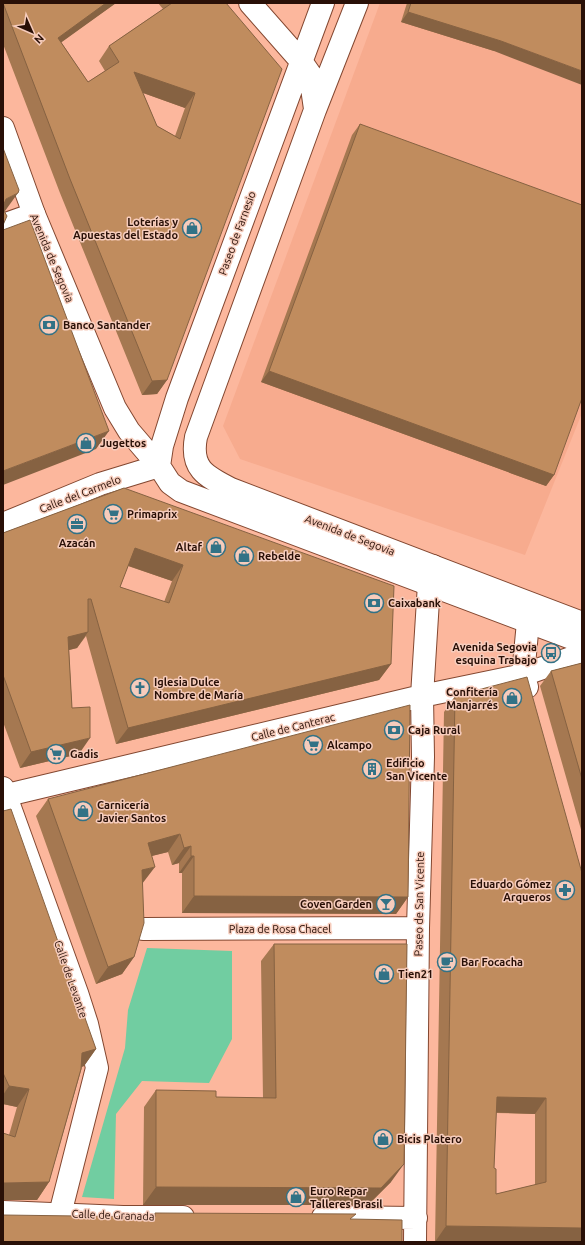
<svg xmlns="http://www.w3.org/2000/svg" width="585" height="1245" font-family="Ubuntu,sans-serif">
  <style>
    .built { fill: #f7ab8e }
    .green { fill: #71cda1 }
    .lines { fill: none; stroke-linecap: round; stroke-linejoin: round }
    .minor-casing { stroke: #834730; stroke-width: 24 }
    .major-casing { stroke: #834730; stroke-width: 24 }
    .minor { stroke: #fff; stroke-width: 22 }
    .major { stroke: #fff; stroke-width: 22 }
    .wall { fill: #a57851; fill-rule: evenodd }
    .shaded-wall { fill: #866242 }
    .building { fill: #c08c5e; stroke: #866242; fill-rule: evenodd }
    .labels { text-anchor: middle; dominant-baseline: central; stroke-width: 3; stroke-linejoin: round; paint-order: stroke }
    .poi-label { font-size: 11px; font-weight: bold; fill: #291007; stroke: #f6ccbc; text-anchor: start }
    .street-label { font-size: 11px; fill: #291007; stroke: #f6ccbc }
  </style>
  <rect width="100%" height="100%" fill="#fcb79d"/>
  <path class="built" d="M380,3H582V413L525,555L240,459L223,426Z"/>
  <path class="green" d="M147,948L232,951V1039L209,1083L142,1081L116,1114L114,1199L82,1197L125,1048L128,1010Z"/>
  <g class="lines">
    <defs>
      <path id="minor" d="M3,225L34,214
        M3,524L100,484L159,466
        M527,687L523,675L528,622
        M3,788L77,993L87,1024L97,1068L60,1214
        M3,796L422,696L523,675L582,654
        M143,929L418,928
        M3,1212L123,1217H183
        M323,1217L416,1218
        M415,1242L418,928L423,757L422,696L429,584L433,566"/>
      <path id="major" d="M250,3L301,61L310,74L315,109
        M357,3L315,110L196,437C190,468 205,476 231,489L582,623
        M3,128L34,214L115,408L129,431L159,466L170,483L181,491L582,642
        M159,466L162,446L177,398L323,3"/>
    </defs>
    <use href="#minor" class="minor-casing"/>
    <use href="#major" class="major-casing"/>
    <use href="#minor" class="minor"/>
    <use href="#major" class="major"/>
  </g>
  <path class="wall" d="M3,3H116L61,42L88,82L105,71L99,61L109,46L163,9L158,3H226L167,380L157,394L142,395L60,193L3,44ZM143,93L185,108L175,136L157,126Z
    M407,3H582L494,51L401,22Z
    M360,124L554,475L546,486L261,382L352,135Z
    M124,488L391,664L379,680L116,744L86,636L77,648L69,650L72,708L79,754L20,768L3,722V533ZM128,566L172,581L164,602L120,587Z
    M582,663V833L540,686L551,671Z
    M455,696L582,1242H435L444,712ZM496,1113L535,1114V1185L496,1194L494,1168Z
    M48,799L408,897L396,914L182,913V873H179V863L172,865L168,852L151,856L142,884L134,957L122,974L96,984L36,816Z
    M3,811L96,1049L84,1066L82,1067L49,1182L37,1200L9,1135L17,1107L3,1104Z
    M274,944L391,1182L368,1205H143L144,1107L156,1090L216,1097L263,1098L261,961Z"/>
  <path class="shaded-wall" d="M106,3H116L48,52L58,38Z
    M408,12L501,41L582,71V85L494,51L401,22Z
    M134,72L195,93L185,108L124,86Z
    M18,193L5,211L3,212V203L6,199Z
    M269,371L554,475L546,486L261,382Z
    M167,380L157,394L142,395L152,381Z
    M109,431L96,449L3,485V471Z
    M135,548L183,565L172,581L123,564Z
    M88,632L77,648L57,653L68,637Z
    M391,664L379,680L116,744L128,728Z
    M90,738L79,754L20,768L31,752Z
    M180,834L168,852L136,860L148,843Z
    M191,846L179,863L172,865L184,848Z
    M191,856H194L182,873H179Z
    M155,867L142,884V870Z
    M194,896L408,897L396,914L182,913Z
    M134,957L122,974L96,984L108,967Z
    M96,1049L84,1066L70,1070L82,1053Z
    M9,1086L29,1089L17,1107L3,1104V1095Z
    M497,1097L546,1098L535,1114L486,1112Z
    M404,1164L391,1182L368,1205H143L156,1187Z
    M49,1182L37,1200H3V1183Z
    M446,1226L582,1228V1242H435Z"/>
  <path class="building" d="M3,3H106L58,38L88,82L119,62L109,46L172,3H226L282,69L167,380L152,381L70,179ZM134,72L195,93L180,139L157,126Z
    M411,3H582V71L501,41L408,12Z
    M360,124L582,205V398L554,475L269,371Z
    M3,148L19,190L18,193L6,199L4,204V211L7,216L3,225Z
    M30,220L109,431L3,471V230Z
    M124,488L394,586L391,664L128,728L91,599H88V632L68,637L72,708L90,707V738L31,752L3,675V533ZM135,548L183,565L169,603L120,587Z
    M582,663V779L551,671Z
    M527,677L582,873V1228L446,1226L455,696ZM497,1097L546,1098V1182L496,1194V1169L494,1168Z
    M410,705L408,897L194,896V856H191V846L184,848L180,834L148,843L155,867L142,870L144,923L134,957L108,967L48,799Z
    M11,809L96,1049L82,1053L81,1069L49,1182L3,1183V1133L15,1137L29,1089L9,1086L3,1073V811Z
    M274,944H407L404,1164L381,1188L156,1187V1090L216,1091V1097L276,1098Z
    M155,1213L356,1214L350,1219L402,1220V1242H3V1215L155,1217Z"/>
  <defs>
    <symbol id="shop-ring" viewBox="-11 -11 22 22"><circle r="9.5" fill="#f6ccbc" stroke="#327286" stroke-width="1.5"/><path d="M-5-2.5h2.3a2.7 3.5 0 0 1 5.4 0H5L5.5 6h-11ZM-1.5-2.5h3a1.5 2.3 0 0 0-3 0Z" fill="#327286"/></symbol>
    <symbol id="bank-ring" viewBox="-11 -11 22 22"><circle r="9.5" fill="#f6ccbc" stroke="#327286" stroke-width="1.5"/><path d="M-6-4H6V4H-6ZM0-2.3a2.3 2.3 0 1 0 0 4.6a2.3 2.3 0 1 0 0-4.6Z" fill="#327286"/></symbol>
    <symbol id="supermarket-ring" viewBox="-11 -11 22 22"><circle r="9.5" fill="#f6ccbc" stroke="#327286" stroke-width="1.5"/><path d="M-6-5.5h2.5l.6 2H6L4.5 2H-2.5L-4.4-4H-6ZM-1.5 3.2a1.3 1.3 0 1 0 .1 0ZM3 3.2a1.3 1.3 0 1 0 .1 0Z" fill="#327286"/></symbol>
    <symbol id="office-ring" viewBox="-11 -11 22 22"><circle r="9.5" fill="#f6ccbc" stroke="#327286" stroke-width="1.5"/><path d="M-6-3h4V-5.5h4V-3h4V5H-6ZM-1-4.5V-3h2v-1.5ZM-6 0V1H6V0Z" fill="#327286"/></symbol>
    <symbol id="bus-ring" viewBox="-11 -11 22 22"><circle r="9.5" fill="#f6ccbc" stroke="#327286" stroke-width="1.5"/><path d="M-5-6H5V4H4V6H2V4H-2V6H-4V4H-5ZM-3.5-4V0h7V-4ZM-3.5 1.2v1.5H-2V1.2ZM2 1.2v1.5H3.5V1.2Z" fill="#327286"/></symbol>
    <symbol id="church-ring" viewBox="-11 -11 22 22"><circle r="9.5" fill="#f6ccbc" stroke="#327286" stroke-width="1.5"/><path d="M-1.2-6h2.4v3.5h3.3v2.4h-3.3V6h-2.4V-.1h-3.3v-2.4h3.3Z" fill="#327286"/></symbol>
    <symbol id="building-ring" viewBox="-11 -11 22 22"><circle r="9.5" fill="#f6ccbc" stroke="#327286" stroke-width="1.5"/><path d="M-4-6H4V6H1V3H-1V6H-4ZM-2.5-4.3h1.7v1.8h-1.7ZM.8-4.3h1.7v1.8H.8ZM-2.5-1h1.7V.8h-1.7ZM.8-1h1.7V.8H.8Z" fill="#327286"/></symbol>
    <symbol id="pharmacy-ring" viewBox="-11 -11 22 22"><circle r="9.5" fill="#f6ccbc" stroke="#327286" stroke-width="1.5"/><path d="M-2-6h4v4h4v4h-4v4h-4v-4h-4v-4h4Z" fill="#327286"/></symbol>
    <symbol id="bar-ring" viewBox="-11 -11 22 22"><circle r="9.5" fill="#f6ccbc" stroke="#327286" stroke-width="1.5"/><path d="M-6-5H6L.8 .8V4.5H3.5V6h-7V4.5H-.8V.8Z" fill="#327286"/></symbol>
    <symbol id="cafe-ring" viewBox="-11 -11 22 22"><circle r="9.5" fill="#f6ccbc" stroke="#327286" stroke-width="1.5"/><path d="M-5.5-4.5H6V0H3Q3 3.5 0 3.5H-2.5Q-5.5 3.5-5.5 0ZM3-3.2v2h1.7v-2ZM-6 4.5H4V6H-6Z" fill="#327286"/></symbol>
  </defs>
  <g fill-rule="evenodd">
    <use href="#shop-ring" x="181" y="217" width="22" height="22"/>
    <use href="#bank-ring" x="38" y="314" width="22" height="22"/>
    <use href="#shop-ring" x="75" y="432" width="22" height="22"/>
    <use href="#supermarket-ring" x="102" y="503" width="22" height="22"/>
    <use href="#office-ring" x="66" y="513" width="22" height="22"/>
    <use href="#shop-ring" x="205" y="536" width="22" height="22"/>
    <use href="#shop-ring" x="233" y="545" width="22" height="22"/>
    <use href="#bank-ring" x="363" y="592" width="22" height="22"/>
    <use href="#bus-ring" x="540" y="642" width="22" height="22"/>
    <use href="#church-ring" x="129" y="677" width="22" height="22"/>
    <use href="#shop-ring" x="501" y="687" width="22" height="22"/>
    <use href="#bank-ring" x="383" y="719" width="22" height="22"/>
    <use href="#supermarket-ring" x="302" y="734" width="22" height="22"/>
    <use href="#supermarket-ring" x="45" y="743" width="22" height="22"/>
    <use href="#building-ring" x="361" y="758" width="22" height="22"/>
    <use href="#shop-ring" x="72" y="800" width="22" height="22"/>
    <use href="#pharmacy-ring" x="554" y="879" width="22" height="22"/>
    <use href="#bar-ring" x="375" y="893" width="22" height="22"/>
    <use href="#cafe-ring" x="436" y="951" width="22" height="22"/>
    <use href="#shop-ring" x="373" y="963" width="22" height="22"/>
    <use href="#shop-ring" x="372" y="1128" width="22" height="22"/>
    <use href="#shop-ring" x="285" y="1186" width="22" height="22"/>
  </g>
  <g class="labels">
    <g class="poi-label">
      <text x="178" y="222" text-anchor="end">Loterías y<tspan x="178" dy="13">Apuestas del Estado</tspan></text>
      <text x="63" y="325">Banco Santander</text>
      <text x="100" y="443">Jugettos</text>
      <text x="127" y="514">Primaprix</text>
      <text x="77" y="543" text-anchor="middle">Azacán</text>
      <text x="202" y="547" text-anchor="end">Altaf</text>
      <text x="258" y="556">Rebelde</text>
      <text x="388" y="603">Caixabank</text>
      <text x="537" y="647" text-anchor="end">Avenida Segovia<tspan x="537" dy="13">esquina Trabajo</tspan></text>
      <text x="154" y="682">Iglesia Dulce<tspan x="154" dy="13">Nombre de María</tspan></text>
      <text x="498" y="692" text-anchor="end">Confitería<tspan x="498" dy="13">Manjarrés</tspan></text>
      <text x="408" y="730">Caja Rural</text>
      <text x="327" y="745">Alcampo</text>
      <text x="70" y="754">Gadis</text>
      <text x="386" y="763">Edificio<tspan x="386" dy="13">San Vicente</tspan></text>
      <text x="97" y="805">Carnicería<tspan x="97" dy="13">Javier Santos</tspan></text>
      <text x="551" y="884" text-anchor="end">Eduardo Gómez<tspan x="551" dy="13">Arqueros</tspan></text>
      <text x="372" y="904" text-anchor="end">Coven Garden</text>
      <text x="461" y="962">Bar Focacha</text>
      <text x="398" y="974">Tien21</text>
      <text x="397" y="1139">Bicis Platero</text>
      <text x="310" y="1191">Euro Repar<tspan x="310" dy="13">Talleres Brasil</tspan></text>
    </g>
    <g class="street-label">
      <text transform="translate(237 233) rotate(-70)">Paseo de Farnesio</text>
      <text transform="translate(52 258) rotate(67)">Avenida de Segovia</text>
      <text transform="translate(80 494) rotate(-21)">Calle del Carmelo</text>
      <text transform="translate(350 535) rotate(21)">Avenida de Segovia</text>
      <text transform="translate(293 727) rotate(-14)">Calle de Canterac</text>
      <text transform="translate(419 904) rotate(-89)">Paseo de San Vicente</text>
      <text x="280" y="929">Plaza de Rosa Chacel</text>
      <text transform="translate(71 979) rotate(71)">Calle de Levante</text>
      <text transform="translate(113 1215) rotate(2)">Calle de Granada</text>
    </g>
  </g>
  <rect width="585" height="1245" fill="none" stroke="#291007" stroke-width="8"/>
  <g transform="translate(32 32) rotate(135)" stroke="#f6ccbc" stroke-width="3" paint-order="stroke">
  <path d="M0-3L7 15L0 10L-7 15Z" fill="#291007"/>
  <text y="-6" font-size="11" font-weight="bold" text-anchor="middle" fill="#291007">N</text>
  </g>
</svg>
